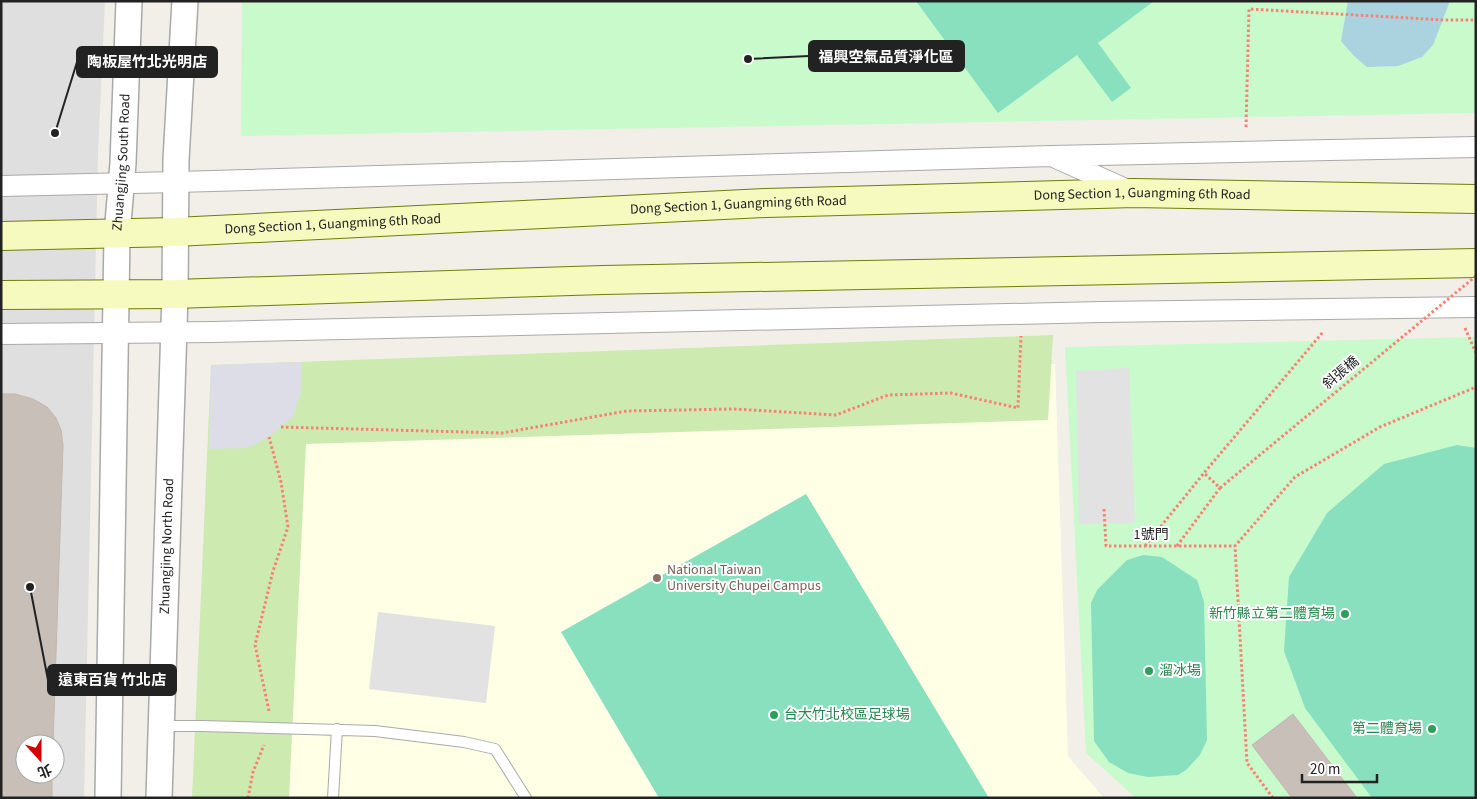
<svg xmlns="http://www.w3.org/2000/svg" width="1477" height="799" font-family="'Source Sans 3','Noto Sans TC',sans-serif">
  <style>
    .residential { fill: #e0dfdf; fill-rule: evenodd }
    .education { fill: #ffffe5 }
    .grass { fill: #cdebb0 }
    .park { fill: #c8facc }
    .pitch { fill: #88e0be }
    .parking { fill: #e2e2e2 }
    .plaza { fill: #dddde8 }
    .water { fill: #aad3df }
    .building { fill: #c7bfb8; stroke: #c4b6ab }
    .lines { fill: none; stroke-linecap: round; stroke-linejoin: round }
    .service-casing { stroke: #a9a9a9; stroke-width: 12 }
    .minor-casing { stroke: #a9a9a9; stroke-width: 22 }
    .tertiary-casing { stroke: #a9a9a9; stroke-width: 28 }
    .secondary-casing { stroke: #707d05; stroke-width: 30 }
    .path { stroke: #fa8072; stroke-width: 3; stroke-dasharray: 2.5 2.5; stroke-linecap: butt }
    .service { stroke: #fff; stroke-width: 10 }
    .minor { stroke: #fff; stroke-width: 20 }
    .tertiary { stroke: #fff; stroke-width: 25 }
    .secondary { stroke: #f7fabf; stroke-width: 28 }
    .path-bridge { stroke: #fa8072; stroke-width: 3; stroke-dasharray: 2.5 2.5; stroke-linecap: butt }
    .education-dot { fill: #8d6e63; stroke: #fff; stroke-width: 2 }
    .leisure-dot { fill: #2e9e5b; stroke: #fff; stroke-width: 2 }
    .labels { text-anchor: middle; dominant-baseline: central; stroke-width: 4; stroke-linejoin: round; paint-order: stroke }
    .street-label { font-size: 14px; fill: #222; stroke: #fff }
    .education-label { font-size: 14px; fill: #785e54; stroke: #fff; text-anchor: start }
    .leisure-label { font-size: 14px; fill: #27864d; stroke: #fff; text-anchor: end }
    .leader { fill: none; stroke: #222; stroke-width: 2 }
    .callout-dot { fill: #222; stroke: #fff; stroke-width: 2 }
    .callout { fill: #222; stroke: #222; stroke-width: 2 }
    .callout-label { font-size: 15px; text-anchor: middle; font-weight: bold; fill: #fff }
  </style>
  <rect width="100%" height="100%" fill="#f2efe9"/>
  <path class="residential" d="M1,1H105L98,153L84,798H1ZM25,744H55V774H25Z"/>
  <path class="education" d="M1055,364L1068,756L1104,798H242L259,399Z"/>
  <path class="grass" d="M1053,335L1048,420L306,444L289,798H192L211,365Z"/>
  <path class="park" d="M242,1H1476V113L241,136Z
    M1476,337V798H1136L1086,753L1065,347Z"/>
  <path class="pitch" d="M916,1H1154L1098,43L1131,88L1112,102L1077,55L998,113Z
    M1457,445L1476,448V798H1372L1305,708L1284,651L1289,577L1327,513L1384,464Z
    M806,494L989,798H659L561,632Z
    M1143,555L1162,557L1197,580L1204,602L1207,740L1200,755L1186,770L1178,775L1148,777L1128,773L1109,762L1094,741L1091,603L1097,590L1127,560Z"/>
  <path class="parking" d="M1129,368L1135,523L1079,524L1076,371Z
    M378,612L495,626L486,703L369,689Z"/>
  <path class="plaza" d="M302,362L301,392L293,417L269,437L247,448L209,449L211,365Z"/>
  <path class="water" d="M1348,1H1450L1433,45L1422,57L1398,66L1367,67L1354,56L1341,41Z"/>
  <path class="building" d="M1,394H15L33,399L47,407L56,418L61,430L63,445L53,744H25V774H52V798H1Z
    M1293,714L1357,798H1292L1252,745Z"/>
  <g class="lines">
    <defs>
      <path id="service" d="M162,726H201L375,731L464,742L495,749L526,798
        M333,798L337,729"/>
      <path id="minor" d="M1056,158L1130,191
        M1,186L177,182L1052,156L1476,147
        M1,334L214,332L1100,312L1476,307"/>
      <g id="tertiary">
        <path id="s1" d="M108,798L117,235L123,163L129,1"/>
        <path id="s2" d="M159,798L175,294L176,160L185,1"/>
      </g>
      <g id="secondary">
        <path id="s3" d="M1,236L175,232L766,203L1134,193L1476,199"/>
        <path d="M1,295L175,294L603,280L1476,263"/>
      </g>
    </defs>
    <use href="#service" class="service-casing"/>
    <use href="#minor" class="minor-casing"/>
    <use href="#tertiary" class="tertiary-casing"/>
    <use href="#secondary" class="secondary-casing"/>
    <path class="path" d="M1246,127L1249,9L1445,20H1476
      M1465,328L1476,353
      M281,427L502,433L627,411L734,409L836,415L888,395L951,393L1018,408L1021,336
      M1104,509L1106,546H1235
      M1145,546L1204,473
      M1177,546L1220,488L1204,473L1323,332
      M269,711L255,645L273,571L288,527L281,482L269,437
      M248,798L253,772L264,745
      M1273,798L1247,763L1235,546L1295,477L1380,427L1476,387"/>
    <use href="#service" class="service"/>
    <use href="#minor" class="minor"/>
    <use href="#tertiary" class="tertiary"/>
    <use href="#secondary" class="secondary"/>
    <path class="path-bridge" d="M1220,488L1476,276"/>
  </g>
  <circle class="education-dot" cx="657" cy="578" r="5"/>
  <g class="leisure-dot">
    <circle cx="1345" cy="614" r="5"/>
    <circle cx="1149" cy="671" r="5"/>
    <circle cx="774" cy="715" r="5"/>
    <circle cx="1432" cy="729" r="5"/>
  </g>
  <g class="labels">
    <g class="street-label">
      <text stroke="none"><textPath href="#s1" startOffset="636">Zhuangjing South Road</textPath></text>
      <text stroke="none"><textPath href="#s3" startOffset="1142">Dong Section 1, Guangming 6th Road</textPath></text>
      <text stroke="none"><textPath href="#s3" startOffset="738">Dong Section 1, Guangming 6th Road</textPath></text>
      <text stroke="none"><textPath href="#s3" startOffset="332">Dong Section 1, Guangming 6th Road</textPath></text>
      <text transform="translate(1341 373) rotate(-40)">斜張橋</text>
      <text x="1151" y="535">1號門</text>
      <text stroke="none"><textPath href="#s2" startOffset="252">Zhuangjing North Road</textPath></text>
    </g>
    <g class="education-label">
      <text x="667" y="570">National Taiwan<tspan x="667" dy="16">University Chupei Campus</tspan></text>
    </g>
    <g class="leisure-label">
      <text x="1335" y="614">新竹縣立第二體育場</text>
      <text x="1159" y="671" text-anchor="start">溜冰場</text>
      <text x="784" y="715" text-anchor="start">台大竹北校區足球場</text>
      <text x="1422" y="729">第二體育場</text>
    </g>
  </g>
  <path class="leader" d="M748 59L809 56M55 133L77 62M30 587L48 680"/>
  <g class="callout-dot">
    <circle cx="748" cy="59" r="5"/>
    <circle cx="55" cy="133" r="5"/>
    <circle cx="30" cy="587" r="5"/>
  </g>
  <g class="callout">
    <rect x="809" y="41" width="155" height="30" rx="5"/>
    <rect x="77" y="47" width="140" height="30" rx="5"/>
    <rect x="48" y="665" width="128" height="30" rx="5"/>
  </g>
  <g class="callout-label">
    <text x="886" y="62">福興空氣品質淨化區</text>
    <text x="147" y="67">陶板屋竹北光明店</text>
    <text x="112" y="685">遠東百貨 竹北店</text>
  </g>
  <rect width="1477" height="799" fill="none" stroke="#222222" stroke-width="5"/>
  <g transform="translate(40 759) rotate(159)"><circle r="24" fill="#ffffff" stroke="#a7a7a7"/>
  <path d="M0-4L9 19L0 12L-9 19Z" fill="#d40000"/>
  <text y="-8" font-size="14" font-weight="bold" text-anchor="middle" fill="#222222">北</text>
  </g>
  <path d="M1302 774v8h75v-8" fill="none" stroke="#222222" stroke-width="2.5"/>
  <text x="1310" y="774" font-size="15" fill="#222222" stroke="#ffffff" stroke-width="4" paint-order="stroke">20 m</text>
</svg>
